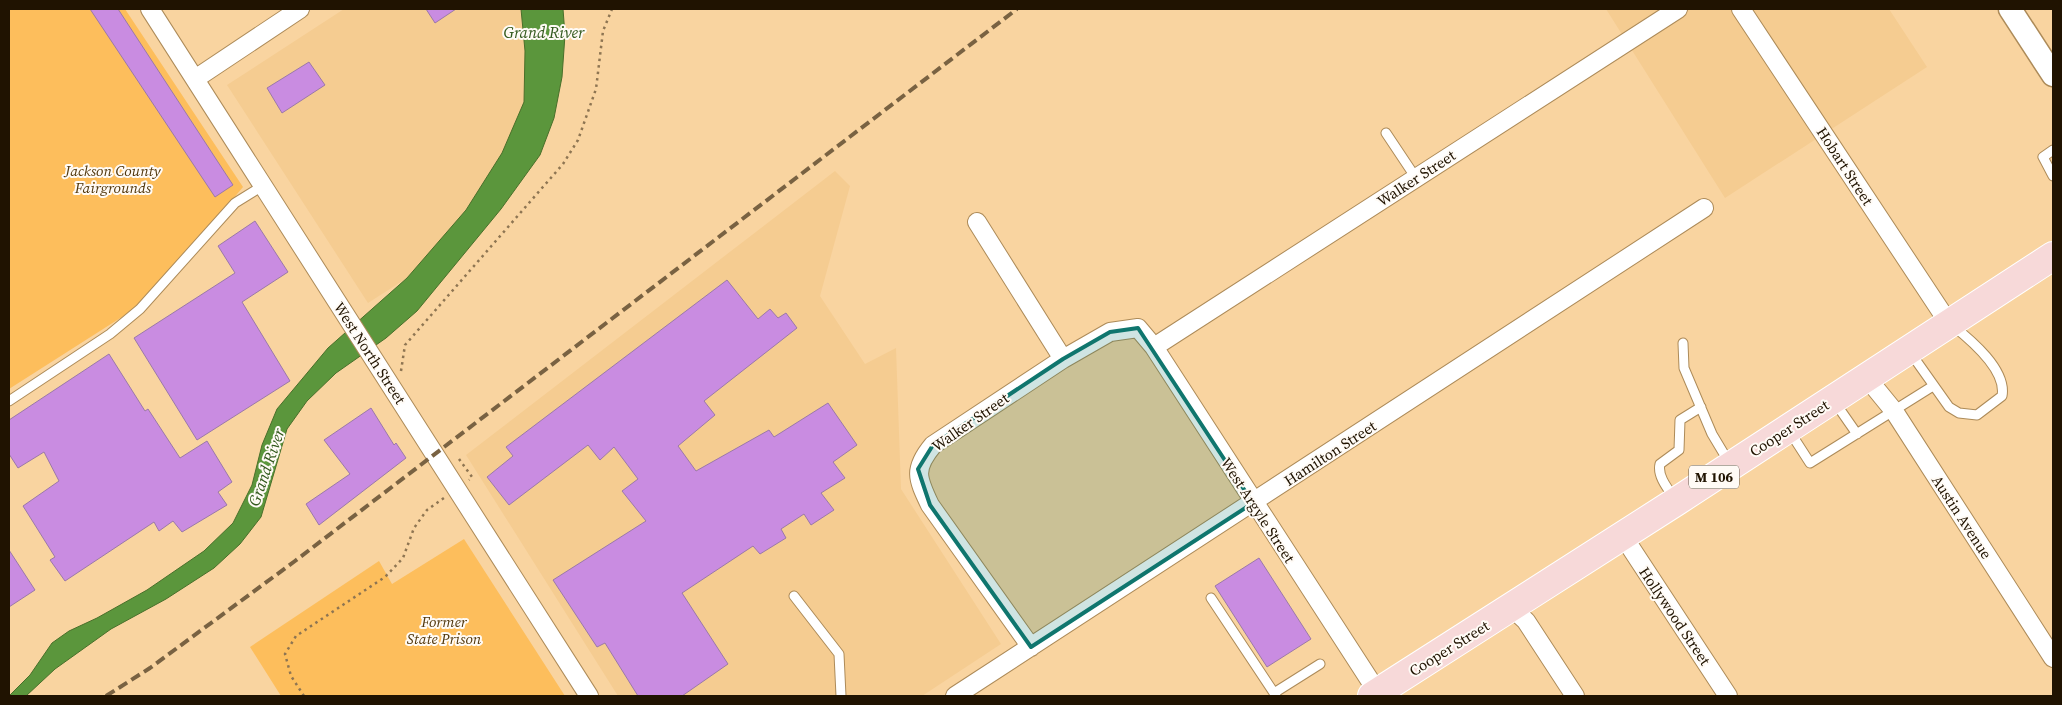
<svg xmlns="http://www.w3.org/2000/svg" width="2062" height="705" font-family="'Source Serif 4',serif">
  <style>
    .built { fill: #f5cc91 }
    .green { fill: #fdbe5c }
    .water { fill: #5b963c; stroke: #496f2a }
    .building { fill: #c98ce1; stroke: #9b79a8 }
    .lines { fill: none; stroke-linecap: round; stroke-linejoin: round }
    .service-casing { stroke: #ad8b59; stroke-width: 11 }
    .minor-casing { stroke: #ad8b59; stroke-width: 20 }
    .tertiary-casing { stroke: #ad8b59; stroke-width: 25 }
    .primary-casing { stroke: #fff; stroke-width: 30 }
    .path { stroke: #8e7552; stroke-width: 2.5; stroke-dasharray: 2.5 4; stroke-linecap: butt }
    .service { stroke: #fff; stroke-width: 9 }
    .minor { stroke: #fff; stroke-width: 18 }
    .tertiary { stroke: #fff; stroke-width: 22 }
    .primary { stroke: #f7d9d9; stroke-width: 28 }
    .rail { stroke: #796242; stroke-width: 4; stroke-dasharray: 10 5; stroke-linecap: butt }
    .marked { fill: #0f766e; fill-opacity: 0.2; stroke: #0f766e; stroke-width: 4; stroke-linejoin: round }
    .labels { text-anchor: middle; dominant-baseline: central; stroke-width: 4; stroke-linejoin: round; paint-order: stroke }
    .shield { fill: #fffbf6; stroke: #63594a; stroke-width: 1 }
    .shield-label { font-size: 14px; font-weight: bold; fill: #201301 }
    .street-label { font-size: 15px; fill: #201301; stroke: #fffbf6 }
    .park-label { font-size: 15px; font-style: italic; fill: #51370c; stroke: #fffbf6 }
    .water-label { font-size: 16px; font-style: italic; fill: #32591d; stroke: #fffbf6 }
  </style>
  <rect width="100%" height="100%" fill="#f9d4a0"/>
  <path class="built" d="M344,9H521L525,51L524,102L502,153L466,210L407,278L368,303L227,85Z
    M1606,9H1889L1927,67L1725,198Z
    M835,171L850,186L820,296L865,364L896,348L901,489L1001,644L922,696H618L466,455Z"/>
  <path class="green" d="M9,9H125L243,187L147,301L9,389Z
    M464,539L565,696H281L250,647L379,561L392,584Z"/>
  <path class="water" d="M521,9H563L565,35L562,77L554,118L540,155L501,209L417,311L386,338L336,373L307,401L287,429L261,517L240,544L214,568L166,599L111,629L55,669L26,696H9L30,675L52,643L69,631L97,618L147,590L204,551L233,523L252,485L262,445L277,409L328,348L407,278L466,210L502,153L524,102L525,51Z"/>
  <path class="building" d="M90,9H118L233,185L215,197Z
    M426,9H456L435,23Z
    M309,62L325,85L282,113L267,88Z
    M255,221L288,272L242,302L290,381L197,440L134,338L235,273L218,246Z
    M727,280L758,319L770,309L778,318L786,313L797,328L704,401L715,415L678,446L696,471L769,430L774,437L828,403L857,445L833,462L845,478L821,493L834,510L811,525L804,514L781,529L786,538L760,554L753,546L682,593L728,664L682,696H638L605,643L597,647L553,580L646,521L622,491L638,479L614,447L600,460L588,445L509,505L487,477L513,456L506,447Z
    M109,354L145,411L148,409L180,458L207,441L232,482L218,492L227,505L182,532L173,521L159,531L154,522L65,581L50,560L55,557L23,506L59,481L44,452L18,468L9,454V420Z
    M371,408L394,445L396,443L406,458L319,525L306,504L350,474L324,440Z
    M9,550L35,590L9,607Z
    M1259,558L1311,639L1267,667L1215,586Z"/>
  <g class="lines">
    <defs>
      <path id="service" d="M1386,133L1416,178
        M2053,150L2043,157L2053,176
        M1683,343L1684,368L1712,434L1730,464
        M1910,352L1949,407L1959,413L1977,415L2002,396C2007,370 1971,340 1952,325
        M9,401L110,334L140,309L235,203L264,185
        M1834,401L1857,434
        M1790,432L1810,463L1933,386
        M1675,499C1668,489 1657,476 1660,464L1679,450L1680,420L1701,407
        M794,596L839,654L841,696
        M1211,598L1276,696
        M1274,693L1320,664"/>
      <path id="minor" d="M150,9L589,696
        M1741,9L1948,322
        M195,79L300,9
        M977,222L1063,359
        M1154,347L1678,9
        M1867,378L1894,411L2053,658
        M1623,536L1728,696
        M1512,608L1526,621L1575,696
        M1031,647L930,505C917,478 913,469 933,445L1063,359L1110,332L1138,328L1154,347L1380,696
        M955,696L1704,208"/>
      <path id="tertiary" d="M2010,9L2053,75"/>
      <path id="primary" d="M1372,696L1677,501L2053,256"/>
    </defs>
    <use href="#service" class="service-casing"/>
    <use href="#minor" class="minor-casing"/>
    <use href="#tertiary" class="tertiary-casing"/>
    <use href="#primary" class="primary-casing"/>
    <path class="path" d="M401,371L405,345L563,164L578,140L596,89L603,31L612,9
      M459,459L472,477L469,480
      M304,696L291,676L285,654L296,636L385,577L403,558L414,528L427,510L444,498"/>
    <use href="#service" class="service"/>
    <use href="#minor" class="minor"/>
    <use href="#tertiary" class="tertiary"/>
    <use href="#primary" class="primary"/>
    <path class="rail" d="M106,696L150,668L295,561L1017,9"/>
  </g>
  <path class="marked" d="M1138,328L1253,503L1031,647L930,505L918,469L933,445L1063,359L1110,332Z"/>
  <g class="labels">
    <rect class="shield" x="1689" y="465.5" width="50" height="23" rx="4"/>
    <g class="shield-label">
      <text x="1714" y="477">M 106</text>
    </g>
    <g class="street-label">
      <text transform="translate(1845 166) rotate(57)">Hobart Street</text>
      <text transform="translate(1416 178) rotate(-33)">Walker Street</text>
      <text transform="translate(370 353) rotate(57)">West North Street</text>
      <text transform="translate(970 422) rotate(-35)">Walker Street</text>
      <text transform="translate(1789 428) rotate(-33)">Cooper Street</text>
      <text transform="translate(1330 453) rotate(-33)">Hamilton Street</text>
      <text transform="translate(1258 510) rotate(57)">West Argyle Street</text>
      <text transform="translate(1962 517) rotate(57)">Austin Avenue</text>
      <text transform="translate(1675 616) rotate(56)">Hollywood Street</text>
      <text transform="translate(1449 648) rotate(-32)">Cooper Street</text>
    </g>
    <g class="park-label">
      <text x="113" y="170">Jackson County<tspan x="113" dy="17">Fairgrounds</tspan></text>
      <text x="444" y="621">Former<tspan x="444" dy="17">State Prison</tspan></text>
    </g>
    <g class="water-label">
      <text x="544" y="32">Grand River</text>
      <text transform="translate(266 467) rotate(-71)">Grand River</text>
    </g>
  </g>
  <rect width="2062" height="705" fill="none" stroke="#201301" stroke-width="20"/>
</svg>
